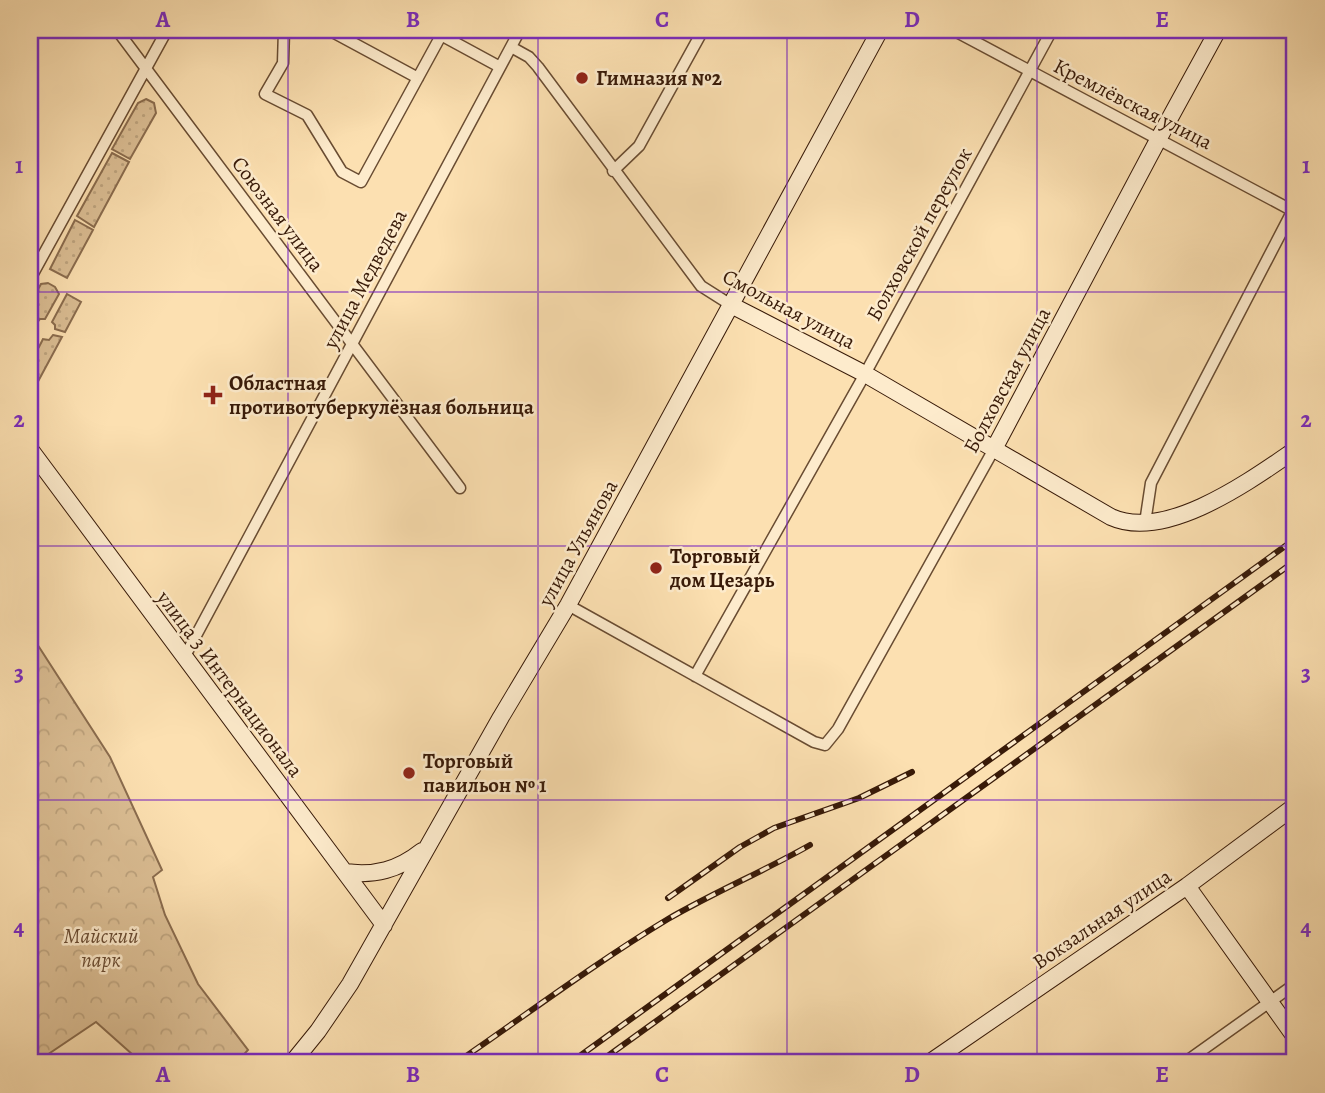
<svg xmlns="http://www.w3.org/2000/svg" width="1325" height="1093" font-family="Alegreya,serif">
  <style>
    .grass { fill: url(#grass-dots); stroke: #8a6c4e; stroke-width: 2 }
    .park { fill: url(#park-crowns); stroke: #8a6c4e; stroke-width: 2 }
    .lines { fill: none; stroke-linecap: round; stroke-linejoin: round }
    .street-casing { stroke: #694c32; stroke-width: 13 }
    .secondary-casing { stroke: #381a08; stroke-width: 18 }
    .street { stroke: #fdebcc; stroke-width: 10 }
    .secondary { stroke: #fdebcc; stroke-width: 16 }
    .rail-casing { stroke: #381a08; stroke-width: 6 }
    .rail { stroke: #fdebcc; stroke-width: 3.5; stroke-dasharray: 10; stroke-linecap: butt }
    .grid { fill: none; stroke: #7b2cbf; stroke-width: 2; stroke-opacity: 0.55 }
    .poi-dot { fill: #8f2418; stroke: #fdebcc; stroke-width: 2.5 }
    .labels { text-anchor: middle; dominant-baseline: central; stroke-width: 5; stroke-linejoin: round; paint-order: stroke }
    .poi-label { font-size: 21px; font-weight: bold; fill: #381a08; stroke: #fdebcc; text-anchor: start }
    .street-label { font-size: 21px; fill: #381a08; stroke: #fdebcc }
    .park-label { font-size: 21px; font-style: italic; fill: #694b32; stroke: #fdebcc }
    .neatline { fill: none; stroke: #7b2cbf; stroke-width: 2.5 }
    .grid-label { font-size: 23px; text-anchor: middle; font-weight: bold; fill: #7b2cbf }
  </style>
  <defs>
    <pattern id="grass-dots" width="8" height="8" patternUnits="userSpaceOnUse" patternTransform="scale(1.75)"><rect width="8" height="8" fill="#dbbe94"/><path d="M2 2h.1M6 6h.1" fill="none" stroke="#bda37e" stroke-width="1.8" stroke-linecap="round"/></pattern>
    <pattern id="park-crowns" width="20" height="18" patternUnits="userSpaceOnUse" patternTransform="scale(1.75)"><rect width="20" height="18" fill="#dbbe94"/><path d="M2 6a3 3 0 1 1 6 0M12 15a3 3 0 1 1 6 0" fill="none" stroke="#bda37e"/></pattern>
  </defs>
  <rect width="100%" height="100%" fill="#fce0b1"/>
  <filter id="stains"><feTurbulence type="fractalNoise" baseFrequency=".00286" numOctaves="4"/><feColorMatrix values="0 0 0 0 .2 0 0 0 0 .09 0 0 0 0 .02 0 0 0 .5 -.17"/></filter>
  <radialGradient id="worn" r=".72"><stop offset=".6" stop-color="#630" stop-opacity="0"/><stop offset="1" stop-color="#630" stop-opacity=".3"/></radialGradient>
  <path class="grass" d="M146,99L154,103L156,113L130,159L112,149L138,103Z
    M112,153L129,162L94,227L77,216Z
    M75,220L93,230L67,278L50,269Z
    M48,283L55,287L59,294L45,319H40L36,324L30,322V304L41,284Z
    M67,294L81,302L65,332L55,329V325L52,322Z
    M53,335L62,337L35,387C23,370 35,356 43,339L49,340Z"/>
  <path class="park" d="M30,633L110,757L162,870L153,877L165,915L198,984L248,1050L236,1063H142L96,1022L35,1063H30Z"/>
  <g class="lines">
    <defs>
      <path id="street" d="M117,30L460,488
        M284,30L283,63L265,94L307,115L342,172L361,182L444,30
        M329,30L418,78
        M953,30L1295,212
        M441,35L500,67
        M511,47L529,57L538,67L701,286L731,305
        M613,171L639,146L703,30
        M30,279L167,30
        M1145,523L1151,483L1295,206
        M568,605L814,742L825,745L838,729L994,449
        M184,658L520,30
        M695,676L865,374L1052,30
        M1184,1063L1295,984"/>
      <path id="secondary" d="M731,305L865,374L1111,517C1166,542 1251,480 1295,450
        M30,449L384,925
        M994,449L1159,138L1218,30
        M345,872C375,876 398,870 422,851
        M1187,886L1295,1037
        M292,1063L318,1031L350,984L501,717L568,605L880,30
        M929,1063L1187,886L1295,806"/>
    </defs>
    <use href="#street" class="street-casing"/>
    <use href="#secondary" class="secondary-casing"/>
    <use href="#street" class="street"/>
    <use href="#secondary" class="secondary"/>
    <defs>
      <path id="rail" d="M668,898L740,847L774,828L859,798L912,772
        M456,1063C526,1015 595,963 668,919C715,892 764,871 810,845
        M570,1063L1295,539
        M598,1063L1295,561"/>
    </defs>
    <use href="#rail" class="rail-casing"/>
    <use href="#rail" class="rail"/>
  </g>
  <path class="grid" d="M288,30V1063M538,30V1063M787,30V1063M1037,30V1063M30,292H1295M30,546H1295M30,800H1295"/>
  <g class="poi-dot">
    <circle cx="582" cy="78" r="7"/>
    <path d="M209.5 384.5h7v7h7v7h-7v7h-7v-7h-7v-7h7z"/>
    <circle cx="656" cy="568" r="7"/>
    <circle cx="409" cy="773" r="7"/>
  </g>
  <g class="labels">
    <g class="poi-label">
      <text x="596" y="78">Гимназия №2</text>
      <text x="229" y="383">Областная<tspan x="229" dy="24">противотуберкулёзная больница</tspan></text>
      <text x="670" y="556">Торговый<tspan x="670" dy="24">дом Цезарь</tspan></text>
      <text x="423" y="761">Торговый<tspan x="423" dy="24">павильон № 1</tspan></text>
    </g>
    <g class="street-label">
      <text transform="translate(1133 104) rotate(27)">Кремлёвская улица</text>
      <text transform="translate(278 214) rotate(53)">Союзная улица</text>
      <text transform="translate(919 234) rotate(-61)">Болховской переулок</text>
      <text transform="translate(365 279) rotate(-62)">улица Медведева</text>
      <text transform="translate(789 309) rotate(28)">Смольная улица</text>
      <text transform="translate(1007 380) rotate(-62)">Болховская улица</text>
      <text transform="translate(578 543) rotate(-61)">улица Ульянова</text>
      <text transform="translate(230 684) rotate(53)">улица 3 Интернационала</text>
      <text transform="translate(1102 919) rotate(-34)">Вокзальная улица</text>
    </g>
    <g class="park-label">
      <text x="101" y="936">Майский<tspan x="101" dy="24">парк</tspan></text>
    </g>
  </g>
  <rect width="1325" height="1093" fill="none" stroke="#fce0b1" stroke-width="77"/>
  <rect x="38" y="38" width="1248" height="1016" class="neatline"/>
  <g class="grid-label">
    <text x="163" y="27">A</text>
    <text x="413" y="27">B</text>
    <text x="662" y="27">C</text>
    <text x="912" y="27">D</text>
    <text x="1162" y="27">E</text>
    <text x="19" y="173">1</text>
    <text x="1306" y="173">1</text>
    <text x="19" y="427">2</text>
    <text x="1306" y="427">2</text>
    <text x="19" y="681">3</text>
    <text x="1306" y="681">3</text>
    <text x="19" y="935">4</text>
    <text x="1306" y="935">4</text>
    <text x="163" y="1082">A</text>
    <text x="413" y="1082">B</text>
    <text x="662" y="1082">C</text>
    <text x="912" y="1082">D</text>
    <text x="1162" y="1082">E</text>
  </g>
  <rect width="100%" height="100%" filter="url(#stains)"/>
  <rect width="100%" height="100%" fill="url(#worn)"/>
</svg>
